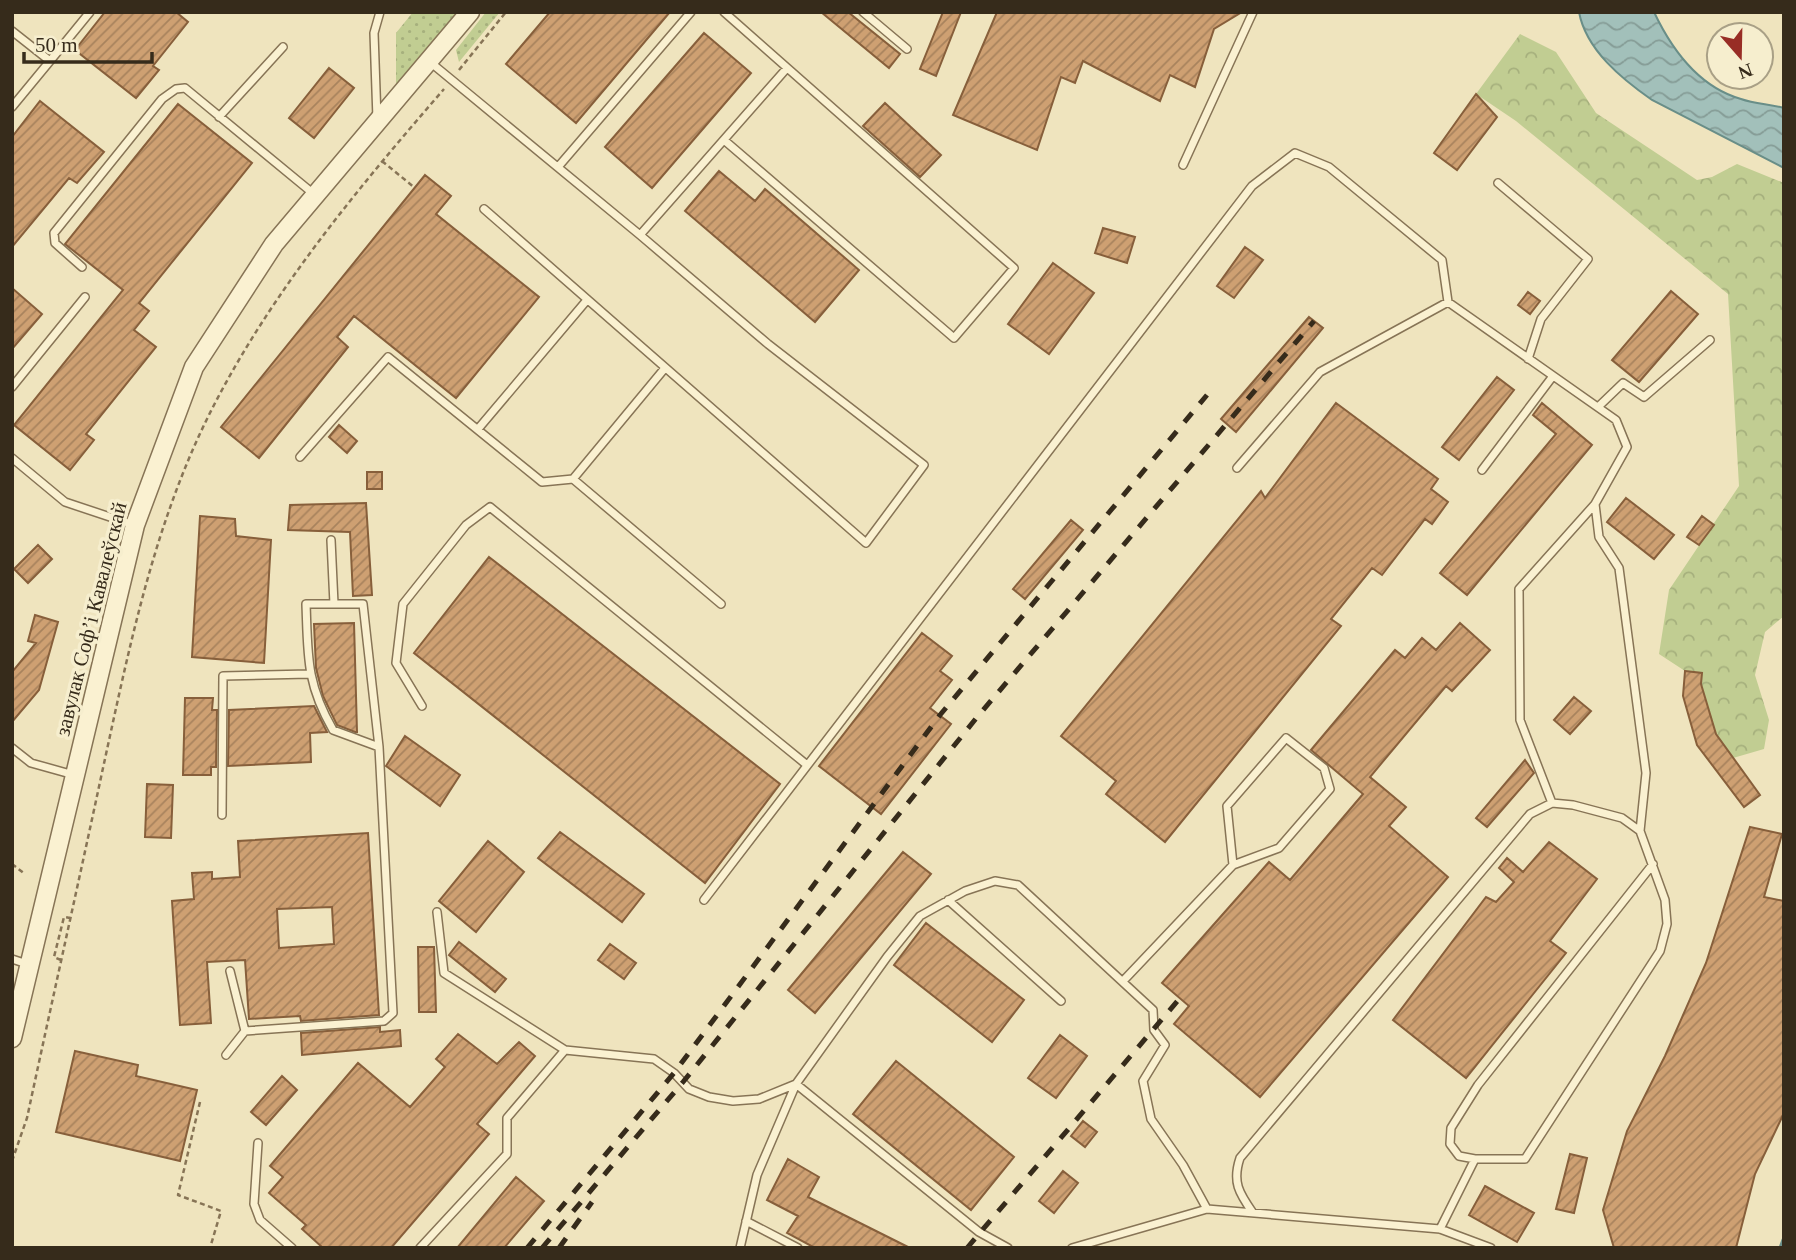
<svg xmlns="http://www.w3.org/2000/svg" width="1796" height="1260" font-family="'Times New Roman',serif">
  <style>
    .grass { fill: url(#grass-dots) }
    .forest { fill: url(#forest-crowns) }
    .water { fill: url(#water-waves); stroke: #698e88; stroke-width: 2 }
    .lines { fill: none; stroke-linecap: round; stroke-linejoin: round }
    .stream { stroke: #698e88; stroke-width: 5 }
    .building { fill: url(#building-hatch); stroke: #875f3b; stroke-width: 2; fill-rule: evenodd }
    .service-casing { stroke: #877456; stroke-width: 10 }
    .tertiary-casing { stroke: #877456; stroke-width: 21 }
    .path { stroke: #877456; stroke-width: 2.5; stroke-dasharray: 5 3.5; stroke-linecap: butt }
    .service { stroke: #faf1d1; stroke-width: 7 }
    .tertiary { stroke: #faf1d1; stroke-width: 18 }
    .rail { stroke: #362b1b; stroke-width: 5; stroke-dasharray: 12 12; stroke-linecap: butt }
    .labels { text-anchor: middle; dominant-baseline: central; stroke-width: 7; stroke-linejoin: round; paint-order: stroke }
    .street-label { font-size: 21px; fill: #362b1b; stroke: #f6eece }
  </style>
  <defs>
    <pattern id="grass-dots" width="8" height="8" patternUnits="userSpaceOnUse" patternTransform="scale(1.75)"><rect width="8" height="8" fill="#c1cd92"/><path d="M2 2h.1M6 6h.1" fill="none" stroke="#a6b07d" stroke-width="1.8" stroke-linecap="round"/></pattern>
    <pattern id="forest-crowns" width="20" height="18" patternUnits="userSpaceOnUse" patternTransform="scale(1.75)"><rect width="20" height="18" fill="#c1cd92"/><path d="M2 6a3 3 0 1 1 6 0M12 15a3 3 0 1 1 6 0" fill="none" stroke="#a6b07d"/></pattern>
    <pattern id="water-waves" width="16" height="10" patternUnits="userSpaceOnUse" patternTransform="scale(1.75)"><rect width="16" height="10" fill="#a2c0ba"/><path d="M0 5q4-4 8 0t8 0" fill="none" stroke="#859c96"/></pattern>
    <pattern id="building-hatch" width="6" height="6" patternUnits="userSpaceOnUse" patternTransform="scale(1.75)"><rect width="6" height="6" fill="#cea072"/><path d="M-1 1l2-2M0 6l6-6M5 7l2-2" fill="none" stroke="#a8835d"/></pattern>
  </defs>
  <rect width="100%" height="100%" fill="#efe4be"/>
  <path class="grass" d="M413,12H462L401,83L396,84V33Z
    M486,12H500L459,62L456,50Z"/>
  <path class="forest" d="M1520,34L1556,52L1596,113L1697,180L1712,177L1737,164L1784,183V616L1765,632L1755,675L1769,720L1764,749L1733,758L1716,734L1685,671L1659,654L1669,590L1739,486L1728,294L1516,121L1476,94Z"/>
  <path class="water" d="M1579,12H1654C1672,50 1699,87 1741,99C1755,104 1770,104 1784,108V168L1652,100C1622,79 1586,50 1579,12Z"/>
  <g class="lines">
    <path class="stream" d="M1781,1248L1784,1240"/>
  </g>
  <path class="building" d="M105,12H176L188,22L153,66L159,70L136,98L75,50Z
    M550,12H670L576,123L506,64Z
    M821,12H848L900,54L889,68Z
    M943,12H961L936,76L920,69Z
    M997,12H1242L1214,29L1195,87L1170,75L1160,101L1083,61L1075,83L1061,77L1037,150L953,115Z
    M704,33L751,73L652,188L605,147Z
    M329,68L354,88L314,138L289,118Z
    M1476,94L1497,117L1457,170L1434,153Z
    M40,101L104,152L77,183L69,178L12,247V137Z
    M885,103L941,155L920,177L863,126Z
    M178,104L252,163L139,303L149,311L134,330L156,347L86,434L94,440L70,470L14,425L123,290L65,244Z
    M719,171L755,201L765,189L859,270L815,322L685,211Z
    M425,175L451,196L436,214L539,297L456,398L354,316L337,337L348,347L259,458L221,427Z
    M1103,228L1135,237L1127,263L1095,253Z
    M1245,247L1263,260L1234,298L1217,286Z
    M1053,263L1094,293L1049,354L1008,324Z
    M12,288L42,314L12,349Z
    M1671,291L1698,314L1639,382L1612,360Z
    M1528,292L1540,301L1530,314L1518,305Z
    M1309,317L1323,328L1236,432L1221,419Z
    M1497,377L1514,390L1459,460L1442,447Z
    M1336,403L1438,479L1431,489L1448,502L1432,524L1425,519L1382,575L1372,568L1331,619L1341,626L1165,842L1106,794L1116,781L1061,736L1261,491L1265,498Z
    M1542,403L1592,445L1467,595L1440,573L1556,434L1533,415Z
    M339,425L357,441L347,453L329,437Z
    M367,472H382V489H367Z
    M1626,498L1674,535L1654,559L1607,522Z
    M366,503L372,595L353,596L350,532L288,530L290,505Z
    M200,516L235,519L236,536L271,540L264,663L192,657Z
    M1702,516L1714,525L1699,545L1687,537Z
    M1071,520L1083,530L1025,599L1013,589Z
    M38,545L52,559L28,583L14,569Z
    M489,557L780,784L705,883L414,653Z
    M35,615L58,622L39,690L12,722V672L36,643L28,641Z
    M354,623L357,732H355L337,725L323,696L316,668L314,624Z
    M1460,623L1490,650L1452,691L1446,686L1370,777L1406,807L1389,826L1448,877L1260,1097L1174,1024L1189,1006L1162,983L1269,862L1290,880L1363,794L1311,750L1395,650L1405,658L1422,638L1436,650Z
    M922,633L952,656L940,671L952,680L930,708L951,724L881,814L819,766Z
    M1685,671L1702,673L1701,684L1716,734L1760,795L1744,807L1697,745L1683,696Z
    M1574,697L1591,711L1570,734L1554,720Z
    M185,698H213L212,710H217L216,767H211V775H183Z
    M314,706L327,732L310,733L311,762L228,766L229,710Z
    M405,736L460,775L440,806L386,766Z
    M1525,760L1534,773L1487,827L1476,818Z
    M147,784L173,785L171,838L145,837Z
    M1750,827L1782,834L1764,897L1784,901V1113L1755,1174L1736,1248H1614L1603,1210L1627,1131L1665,1056L1706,963Z
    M560,832L644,894L622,922L538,858Z
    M368,833L379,1015L301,1021L300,1016L249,1019L245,960L207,962L211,1023L180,1025L172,901L194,899L192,873L212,872V879L240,877L238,841ZM332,907L334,944L279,948L277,909Z
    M488,841L524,872L476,932L439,901Z
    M1549,842L1597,879L1550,941L1566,953L1466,1078L1393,1020L1486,897L1496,902L1514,882L1499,868L1507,858L1523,872Z
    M903,852L931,874L815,1013L788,990Z
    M926,923L1024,1000L992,1042L894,965Z
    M459,942L506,979L495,992L449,955Z
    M610,944L636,963L624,979L598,960Z
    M418,947H434L436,1012H419Z
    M380,1027V1032L400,1030L401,1046L302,1055L301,1033Z
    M458,1034L497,1064L519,1042L535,1056L477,1124L489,1134L391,1248H323L302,1229L306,1225L269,1193L283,1177L270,1166L358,1063L410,1107L445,1067L436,1059Z
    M1060,1035L1087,1056L1056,1098L1028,1078Z
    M75,1051L138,1065L136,1076L197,1090L180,1161L56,1132Z
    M896,1061L1014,1157L971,1210L853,1114Z
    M282,1076L297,1090L266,1125L251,1112Z
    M1083,1121L1097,1132L1085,1147L1071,1136Z
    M1570,1154L1587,1158L1574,1213L1556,1209Z
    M788,1159L819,1177L808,1197L910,1248H815L787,1233L798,1216L767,1200Z
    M1063,1171L1078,1183L1054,1213L1039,1201Z
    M516,1177L544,1201L504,1248H457Z
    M1485,1186L1534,1213L1517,1242L1469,1215Z"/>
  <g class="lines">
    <defs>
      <path id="service" d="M724,12L1014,268L954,338L724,140
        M863,12L907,49
        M12,31L50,61L12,107
        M50,61L90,12
        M430,62L640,235L768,344L924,465L866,543L484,209
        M219,117L283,47
        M377,119L374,33L380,12
        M1183,165L1253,12
        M558,167L691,12
        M1498,183L1588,259L1541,319L1528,359
        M640,235L787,68
        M82,267L55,243L54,233L162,99L176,89L185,88L315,195
        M12,387L85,297
        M1598,407L1623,383L1644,397L1710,340
        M478,429L587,300
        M300,457L388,357L542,482L573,479L665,368
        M12,458L65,502L134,525
        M1237,468L1320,372L1448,302L1616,420L1627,447L1595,504L1599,537L1619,568L1646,773L1640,831
        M1482,470L1553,376
        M573,479L721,604
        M331,540L334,604
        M422,706L396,663L403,604L466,525L490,507L807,765
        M12,748L31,763L74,775
        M1552,803L1520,720L1519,589L1595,504
        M222,815L223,676L309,674
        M704,900L1252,186L1295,153L1329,167L1442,260L1448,302
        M948,900L1061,1001
        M437,912L444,973L565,1050L654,1059L674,1073L689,1089L709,1097L733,1101L759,1099L796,1084
        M12,959L30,965
        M1124,980L1233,865L1279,848L1330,789L1324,768L1286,738L1227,806L1233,865
        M245,1031L384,1021L393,1013L379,747L333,730C306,683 308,656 306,604H363L379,747
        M226,1055L245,1031L230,971
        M796,1084L979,1232L1008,1248
        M258,1143L254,1204L260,1220L292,1248
        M1475,1159L1459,1156L1450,1144L1451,1128L1478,1085L1653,864
        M1253,1213C1239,1193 1232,1182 1240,1158L1530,814L1552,803L1573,805L1622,818L1640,831L1665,900L1667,924L1660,951L1525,1159H1475L1440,1229
        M746,1221L798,1248
        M420,1248L507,1154V1118L565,1050
        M740,1248L757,1175L796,1084L887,957L920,916L965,891L995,881L1018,885L1153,1010L1154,1030L1165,1045L1143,1081L1151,1119L1183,1165L1207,1209
        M1072,1248L1207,1209L1440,1229L1491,1248"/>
      <path id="tertiary" d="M12,1038L135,525L194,367L274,244L470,12"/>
    </defs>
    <use href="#service" class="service-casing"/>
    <use href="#tertiary" class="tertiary-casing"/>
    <path class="path" d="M459,70L506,12
      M382,161L415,188
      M12,864L25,874
      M61,960L54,957L64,917L70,918
      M200,1102L178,1195L221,1211L210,1248
      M12,1161L27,1118C52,1001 78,885 103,768C130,644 155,519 214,405C274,289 359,187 444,89"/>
    <use href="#service" class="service"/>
    <use href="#tertiary" class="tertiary"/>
    <path class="rail" d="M527,1248L674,1073L940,715L1207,395
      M542,1248L683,1082L978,716L1314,321
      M559,1248L592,1202
      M967,1248L1180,998"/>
  </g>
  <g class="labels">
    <g class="street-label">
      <text transform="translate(91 619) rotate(-76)">завулак Софʼі Кавалеўскай</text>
    </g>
  </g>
  <rect width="1796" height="1260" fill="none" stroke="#362b1b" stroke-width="28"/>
  <g transform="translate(1740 56) rotate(160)"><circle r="33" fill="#f6eece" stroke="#a9a086" stroke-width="2"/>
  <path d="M0-5L12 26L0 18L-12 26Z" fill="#982d25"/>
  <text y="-10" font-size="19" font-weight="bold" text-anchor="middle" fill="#362b1b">N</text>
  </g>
  <path d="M24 52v10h128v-10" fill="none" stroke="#362b1b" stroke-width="3.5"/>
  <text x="35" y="52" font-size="21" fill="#362b1b" stroke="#f6eece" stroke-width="5" paint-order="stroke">50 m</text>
</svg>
